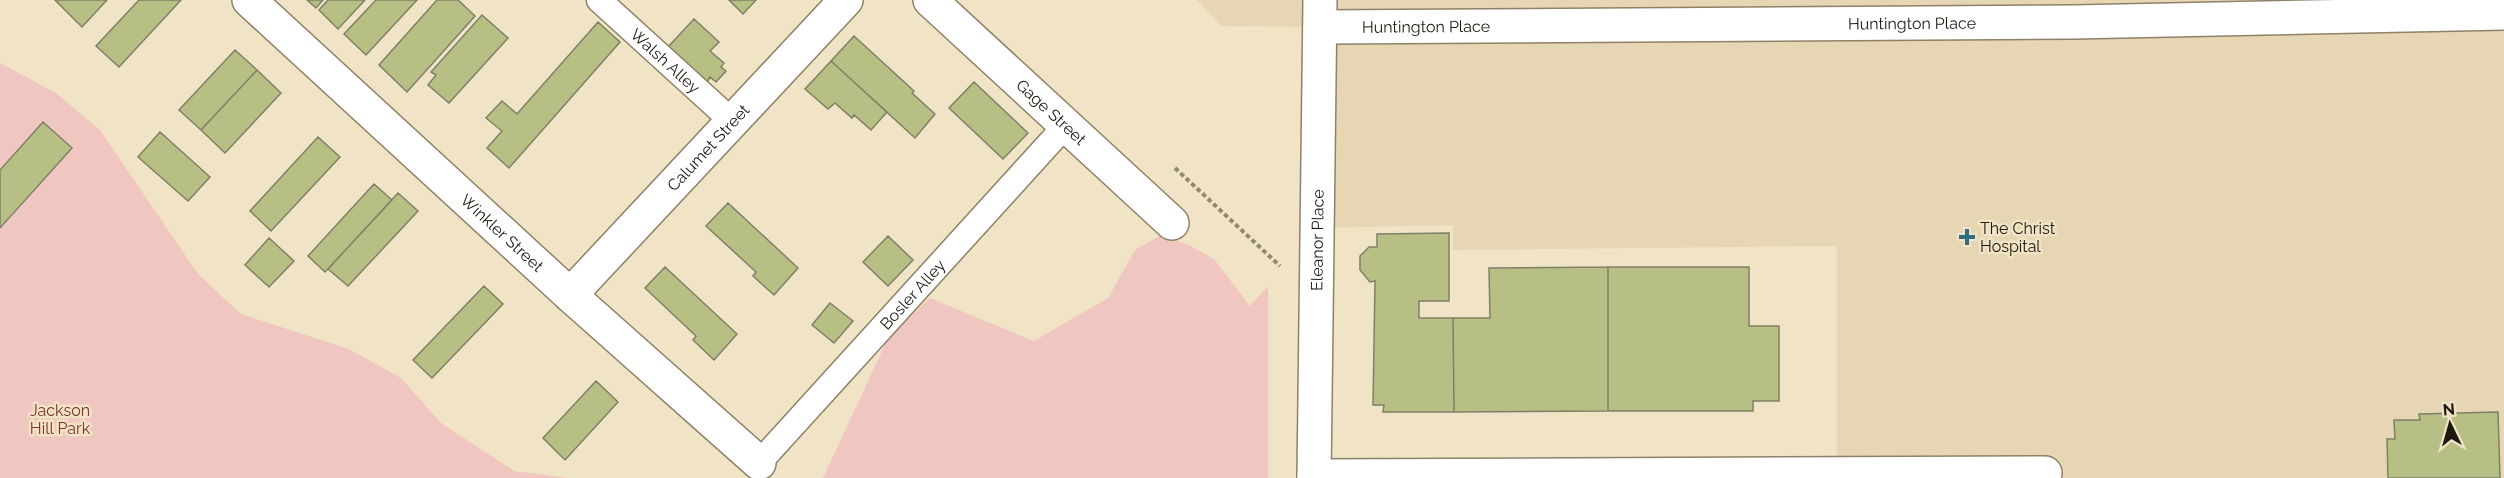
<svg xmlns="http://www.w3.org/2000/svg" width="2504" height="478" font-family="Raleway,sans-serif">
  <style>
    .built { fill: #e7d6b4 }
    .green { fill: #f0c7c0 }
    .building { fill: #b8bf84; stroke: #7e8166; stroke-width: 1.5 }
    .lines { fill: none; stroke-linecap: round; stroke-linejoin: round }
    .lane-casing { stroke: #8e8167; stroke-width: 27 }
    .street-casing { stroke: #8e8167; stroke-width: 36 }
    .path { stroke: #928974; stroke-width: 4; stroke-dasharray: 4.5 3; stroke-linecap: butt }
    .lane { stroke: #fff; stroke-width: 24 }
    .street { stroke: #fff; stroke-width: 33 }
    .poi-dot { fill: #306c84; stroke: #f0e3c6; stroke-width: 2 }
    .labels { text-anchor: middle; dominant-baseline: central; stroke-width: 5; stroke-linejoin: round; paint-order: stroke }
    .street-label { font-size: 16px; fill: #1e190f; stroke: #f0e3c6 }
    .poi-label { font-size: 16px; fill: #1e190f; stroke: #f0e3c6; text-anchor: start }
    .park-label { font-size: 16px; fill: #80332a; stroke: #f0e3c6 }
  </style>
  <rect width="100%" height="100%" fill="#f0e3c6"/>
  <path class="built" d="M1197,0H2504V478H2045L1837,475V246L1453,250V225L1318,228L1320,27L1222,26Z"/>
  <path class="green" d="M0,63L56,93L100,130L198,274L241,314L349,349L401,378L441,423L514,471L568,478H0Z
    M1161,235L1189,245L1214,259L1250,306L1268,286V478H823L889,336L930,298L1034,341L1108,298L1135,250Z"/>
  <path class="building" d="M55,0H107L82,27Z
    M139,0H181L119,67L96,46Z
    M307,0H323L316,8Z
    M328,0H365L338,29L319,10Z
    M376,0H417L366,55L344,34Z
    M437,0H458L475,16L407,92L379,65Z
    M729,0H756L743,14Z
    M482,15L508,38L449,103L428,85L436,75L431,72Z
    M694,19L719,42L710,51L724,63L721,67L726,71L716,82L710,77L707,82L668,47Z
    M598,22L620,42L509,168L487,148L502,131L486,118L502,101L517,114Z
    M854,36L914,91L912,93L935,114L915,138L831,61Z
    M235,50L257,70L201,130L179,110Z
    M831,61L887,112L871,130L854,115L852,118L835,103L828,109L805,89Z
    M257,70L281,93L225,153L201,130Z
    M974,82L1028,133L1003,159L949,108Z
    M43,122L72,148L0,228V170Z
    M160,132L210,177L188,201L138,157Z
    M318,137L340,157L271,231L250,211Z
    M374,184L392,200L325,272L308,256Z
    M398,193L418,211L348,286L328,269Z
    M728,203L798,268L774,295L753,276L756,272L706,226Z
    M1449,233V301H1419V318H1453L1454,412H1383L1384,405H1373L1375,281L1370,282L1360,270V256L1369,247H1377V234Z
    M888,236L913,260L888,286L863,262Z
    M269,238L294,261L269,287L245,265Z
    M665,267L737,334L714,360L693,340L696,336L645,288Z
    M1608,267H1749V326H1779V401H1753V411H1608Z
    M1608,267V411L1454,412L1453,318H1490L1489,268Z
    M484,286L503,304L432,378L413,360Z
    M830,303L853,321L834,343L812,325Z
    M596,381L618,402L565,460L543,438Z
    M2498,412L2500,478H2388L2387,439H2395L2394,420H2420L2419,414Z"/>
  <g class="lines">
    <defs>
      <g id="lane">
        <path id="s1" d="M599,0L732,121"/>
        <path id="s2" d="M759,463L1066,125"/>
      </g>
      <g id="street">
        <path id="s3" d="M249,0L570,295L759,463"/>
        <path id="s4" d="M930,0L1172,223"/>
        <path id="s5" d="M1320,27L2074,22L2504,13"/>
        <path id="s6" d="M570,295L846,0"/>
        <path d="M1314,476L2045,473"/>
        <path id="s7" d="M1314,478L1320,0"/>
      </g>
    </defs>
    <use href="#lane" class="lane-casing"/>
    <use href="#street" class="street-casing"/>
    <path class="path" d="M1175,168L1280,266"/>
    <use href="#lane" class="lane"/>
    <use href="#street" class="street"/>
  </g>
  <path class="poi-dot" d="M1964 228h6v6h6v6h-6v6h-6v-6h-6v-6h6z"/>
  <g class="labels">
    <g class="street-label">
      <text stroke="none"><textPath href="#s5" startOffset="592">Huntington Place</textPath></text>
      <text stroke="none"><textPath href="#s5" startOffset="106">Huntington Place</textPath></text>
      <text stroke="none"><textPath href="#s1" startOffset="90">Walsh Alley</textPath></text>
      <text stroke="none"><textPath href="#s4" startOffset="165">Gage Street</textPath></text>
      <text stroke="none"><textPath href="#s6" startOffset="202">Calumet Street</textPath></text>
      <text stroke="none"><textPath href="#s3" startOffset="344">Winkler Street</textPath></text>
      <text stroke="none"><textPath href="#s7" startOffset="238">Eleanor Place</textPath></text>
      <text stroke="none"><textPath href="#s2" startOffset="228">Bosler Alley</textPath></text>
    </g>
    <g class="poi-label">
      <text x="1980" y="228">The Christ<tspan x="1980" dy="18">Hospital</tspan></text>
    </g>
    <g class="park-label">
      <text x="60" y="410">Jackson<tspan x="60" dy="18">Hill Park</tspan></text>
    </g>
  </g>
  <g transform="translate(2450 424) rotate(355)" stroke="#f0e3c6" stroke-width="4.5" paint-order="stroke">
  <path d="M0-4.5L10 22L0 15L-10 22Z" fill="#1e190f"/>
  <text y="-9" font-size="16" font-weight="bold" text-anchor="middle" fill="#1e190f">N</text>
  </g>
</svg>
